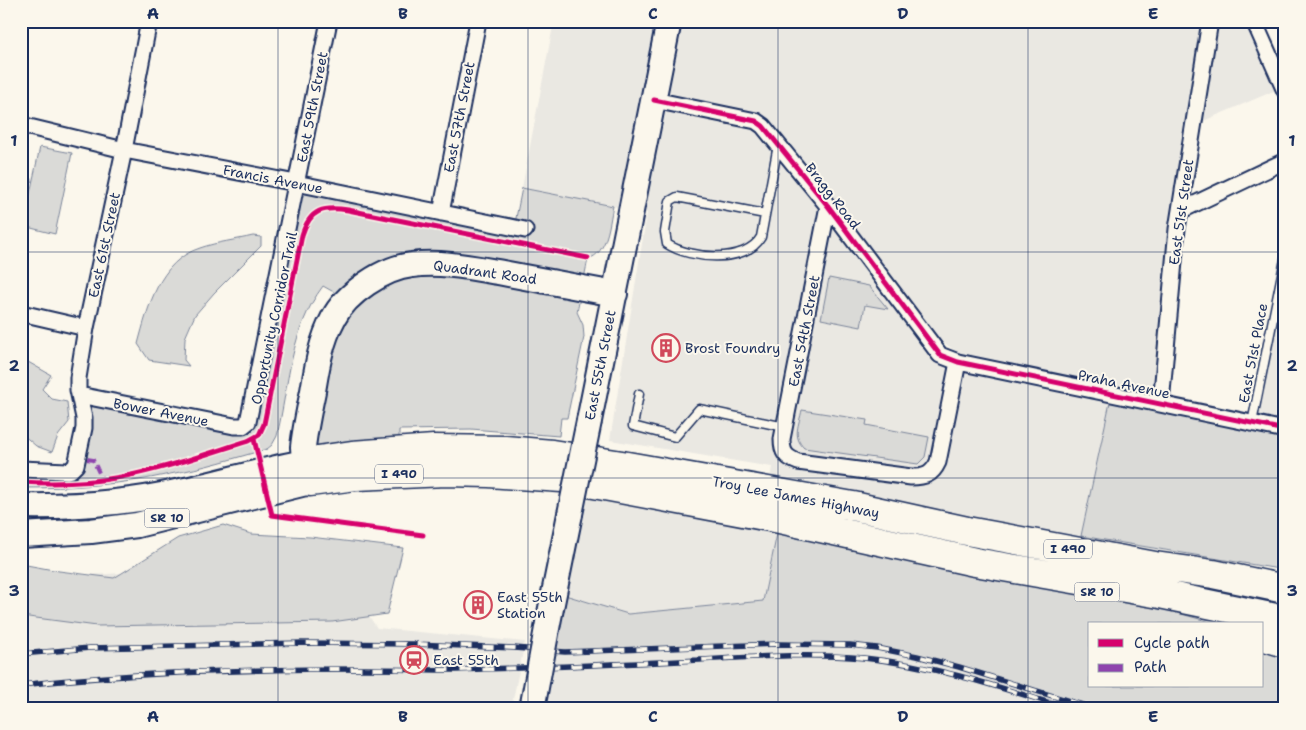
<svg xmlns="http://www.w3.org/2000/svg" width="1306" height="730" font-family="'Shantell Sans',sans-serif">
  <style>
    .built { fill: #eae8e2 }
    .green { fill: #dadad7; stroke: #7a849a }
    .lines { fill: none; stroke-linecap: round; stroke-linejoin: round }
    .service-casing { stroke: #1b2f5e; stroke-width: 11 }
    .minor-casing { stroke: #1b2f5e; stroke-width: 19 }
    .primary-casing { stroke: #1b2f5e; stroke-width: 28 }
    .motorway-casing { stroke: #1b2f5e; stroke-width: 31 }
    .service { stroke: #fbf7ec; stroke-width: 8 }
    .minor { stroke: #fbf7ec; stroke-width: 15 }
    .primary { stroke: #fbf7ec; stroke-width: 24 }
    .motorway { stroke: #fbf7ec; stroke-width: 28 }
    .rail-casing { stroke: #1b2f5e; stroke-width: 5.5 }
    .rail { stroke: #fbf7ec; stroke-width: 4; stroke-dasharray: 11; stroke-linecap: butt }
    .primary-bridge-casing { stroke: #1b2f5e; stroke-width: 28; stroke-linecap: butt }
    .primary-bridge { stroke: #fbf7ec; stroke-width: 24 }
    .quiet { stroke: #8e44ad; stroke-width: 4; stroke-dasharray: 8 4; stroke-linecap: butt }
    .cycleway-casing { stroke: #fbf7ec; stroke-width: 8 }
    .cycleway { stroke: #d6006c; stroke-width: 5 }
    .grid { fill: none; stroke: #1b2f5e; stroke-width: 1; stroke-opacity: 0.55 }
    .labels { text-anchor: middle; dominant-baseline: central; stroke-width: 4; stroke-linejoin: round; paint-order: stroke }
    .shield { fill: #fbf7ec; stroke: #5e6b89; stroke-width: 1 }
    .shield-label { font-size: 12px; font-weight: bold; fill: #1b2f5e }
    .street-label { font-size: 14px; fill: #1b2f5e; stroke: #fbf7ec }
    .poi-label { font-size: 14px; fill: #1b2f5e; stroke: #fbf7ec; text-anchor: start }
    .neatline { fill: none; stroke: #1b2f5e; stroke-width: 2 }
    .grid-label { font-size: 16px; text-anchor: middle; font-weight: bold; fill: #1b2f5e }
  </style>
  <rect width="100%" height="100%" fill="#fbf7ec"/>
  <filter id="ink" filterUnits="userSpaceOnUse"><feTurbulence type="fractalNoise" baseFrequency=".02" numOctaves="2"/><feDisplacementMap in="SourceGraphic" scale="10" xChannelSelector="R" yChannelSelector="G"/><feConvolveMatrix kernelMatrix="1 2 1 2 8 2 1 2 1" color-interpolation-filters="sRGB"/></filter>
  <g filter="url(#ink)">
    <path class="built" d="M554,21H1202L1183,142L1154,395L958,353L939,339L825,192L940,355L1112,393L1081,536L768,491L772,467L610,440L647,213L522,188Z
      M1210,21H1254L1278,74L1285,71V90L1283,87L1194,125Z
      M1285,259V430L1252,423Z
      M576,480L780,519L763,601L628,614L555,592Z
      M311,562L345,581L377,628L525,642L511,709H21V579Z
      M818,643L877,648L917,656L959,667L1095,709H532L543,651L610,652L778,644Z"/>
    <path class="green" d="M40,147L72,153L55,234L23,226Z
      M296,183L514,228L522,188L613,206C609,224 608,253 588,259L577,312L583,325L584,337L567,418H561L559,436L471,429L399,430V451L303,455L348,300L323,286C290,330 289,384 277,436L272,445L267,449C235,458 203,468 170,474C121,485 71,488 21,488V469L74,468L79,395L240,427Z
      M253,236L261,237V246L214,293L195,315L185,338L184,360L189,366L149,360L138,344C148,307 159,261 200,248C217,242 236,240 253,236Z
      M829,278L869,286L888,309L865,305L861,327L821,319Z
      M21,358L51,375L42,389L52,399L67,402L69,422L58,436L52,452L36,446L21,433Z
      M1112,393L1285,430V570L1081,536Z
      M802,410L867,420L866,425L929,437L925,457L918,464L804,448C792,436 799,425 802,410Z
      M780,519L1130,600L1218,624H1090V686H1262V636L1285,643V709H1095L959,667L917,656L877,648L850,645L778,644L610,652L543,651L555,592L628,614L763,601Z
      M223,525L251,534L310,537L403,548L387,614L332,622L97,626L21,616V564L59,571L114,578L178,538Z"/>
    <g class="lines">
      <defs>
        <path id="service" d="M765,214L677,197L670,201L665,232L667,244C690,259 746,264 761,237L778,145
          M639,394L633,426L675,437L699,409L785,427
          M1252,423L1285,259"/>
        <path id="minor" d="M1254,21L1285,91
          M654,100L756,121L763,126L828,206L940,355L958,362L1285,430
          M21,125L124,150L296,183L525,230
          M828,206L782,439C782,452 785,457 798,462L911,477C925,477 932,475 938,462L958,362
          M1180,211L1285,161
          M441,213L478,21
          M21,313L86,328
          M79,395L234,426H243L248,422L329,21
          M1161,403L1177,229L1210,21
          M21,469L67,471L71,470L76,465L84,428V418L78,390V378L86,328L124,150L149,21"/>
        <path id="primary" d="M589,421L669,21
          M21,506C75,507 129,503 181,491C222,482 262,470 304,462
          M21,535L91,531L137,525L310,482L304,462L303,447C305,429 309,410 313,391C317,367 321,341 333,319C346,293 384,268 412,265C442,261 473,268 503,273C540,280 577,287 615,294
          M548,623L570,514"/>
        <path id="motorway" d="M304,462L352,455L434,449L505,450L552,454L622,465L768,491L853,506L967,531L1155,566L1213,574L1285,589
          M310,482L356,476L446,472L489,473L562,478L780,519L975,562L1160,594L1285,620
          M1262,636L1285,643"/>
      </defs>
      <use href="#service" class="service-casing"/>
      <use href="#minor" class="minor-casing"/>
      <use href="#primary" class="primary-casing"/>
      <use href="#motorway" class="motorway-casing"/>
      <use href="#service" class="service"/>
      <use href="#minor" class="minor"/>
      <use href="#primary" class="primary"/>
      <use href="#motorway" class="motorway"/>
      <defs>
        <path id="rail" d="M21,654L90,648L302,643L414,644L514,648L565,652L778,644L850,645L877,648L917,656L959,667L1095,709
          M21,685C135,672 251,669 366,669C396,669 426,670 456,670C537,668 618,664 700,660C754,657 809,653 864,658C934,665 1002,688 1069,709"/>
      </defs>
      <use href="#rail" class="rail-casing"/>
      <use href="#rail" class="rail"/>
      <defs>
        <path id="primary-bridge" d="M570,514L589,421
          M532,709L548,623"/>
      </defs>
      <use href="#primary-bridge" class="primary-bridge-casing"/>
      <use href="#primary-bridge" class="primary-bridge"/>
      <path class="quiet" d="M87,459L93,460L102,479"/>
      <defs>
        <path id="cycleway" d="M654,100L756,121L763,126L828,206L940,355L958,362L1285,430
          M254,439L272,515L423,535
          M21,482C55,484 89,483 121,477C164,469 206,454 248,441L259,435L264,424L302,235C310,209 324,206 348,210L588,258"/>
      </defs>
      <use href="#cycleway" class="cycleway-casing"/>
      <use href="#cycleway" class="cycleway"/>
    </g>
  </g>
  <path class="grid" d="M278,21V709M528,21V709M778,21V709M1028,21V709M21,252H1285M21,478H1285"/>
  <defs>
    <symbol id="building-ring" viewBox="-11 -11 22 22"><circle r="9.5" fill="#fbf7ec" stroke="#d1495b" stroke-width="1.5"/><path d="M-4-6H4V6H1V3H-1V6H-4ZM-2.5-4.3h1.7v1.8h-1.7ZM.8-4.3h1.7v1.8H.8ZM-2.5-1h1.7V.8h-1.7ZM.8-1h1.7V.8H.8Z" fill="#d1495b"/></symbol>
    <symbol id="station-ring" viewBox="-11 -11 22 22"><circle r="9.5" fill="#fbf7ec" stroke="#d1495b" stroke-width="1.5"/><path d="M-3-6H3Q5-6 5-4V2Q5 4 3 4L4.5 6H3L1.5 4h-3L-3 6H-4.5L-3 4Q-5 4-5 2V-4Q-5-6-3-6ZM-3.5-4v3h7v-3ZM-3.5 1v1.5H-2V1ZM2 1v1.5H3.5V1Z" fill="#d1495b"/></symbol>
  </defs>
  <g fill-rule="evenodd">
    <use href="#building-ring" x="650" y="332" width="32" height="32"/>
    <use href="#building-ring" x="462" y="589" width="32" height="32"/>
    <use href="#station-ring" x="398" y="644" width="32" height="32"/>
  </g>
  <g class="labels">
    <g class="shield">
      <rect x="375" y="464.5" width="48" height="19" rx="4"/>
      <rect x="144.5" y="508.5" width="45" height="19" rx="4"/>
      <rect x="1044" y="539.5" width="48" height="19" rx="4"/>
      <rect x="1074.5" y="582.5" width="45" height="19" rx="4"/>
    </g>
    <g class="shield-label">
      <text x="399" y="474">I 490</text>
      <text x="167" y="518">SR 10</text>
      <text x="1068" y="549">I 490</text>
      <text x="1097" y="592">SR 10</text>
    </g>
    <g class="street-label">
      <text transform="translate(312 107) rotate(-79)">East 59th Street</text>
      <text transform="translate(459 117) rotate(-79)">East 57th Street</text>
      <text transform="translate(273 179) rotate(11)">Francis Avenue</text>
      <text transform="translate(833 196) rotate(52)">Bragg Road</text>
      <text transform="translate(1181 212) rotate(-82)">East 51st Street</text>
      <text transform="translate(104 245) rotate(-78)">East 61st Street</text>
      <text transform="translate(485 272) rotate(8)">Quadrant Road</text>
      <text transform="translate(274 318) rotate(-78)">Opportunity Corridor Trail</text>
      <text transform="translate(804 331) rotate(-79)">East 54th Street</text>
      <text transform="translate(1253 353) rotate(-79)">East 51st Place</text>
      <text transform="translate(600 365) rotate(-79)">East 55th Street</text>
      <text transform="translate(1124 384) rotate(12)">Praha Avenue</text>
      <text transform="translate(161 412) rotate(11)">Bower Avenue</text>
      <text transform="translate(796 497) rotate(11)">Troy Lee James Highway</text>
    </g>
    <g class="poi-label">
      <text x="685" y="348">Brost Foundry</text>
      <text x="497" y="597">East 55th<tspan x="497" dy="16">Station</tspan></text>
      <text x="433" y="660">East 55th</text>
    </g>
  </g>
  <rect width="1306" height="730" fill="none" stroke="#fbf7ec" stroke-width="55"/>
  <rect x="1088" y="622" width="175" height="65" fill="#fbf7ec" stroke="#a1a7b3"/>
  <rect x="1098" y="639" width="25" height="8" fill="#d6006c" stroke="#a1a7b3"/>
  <text x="1134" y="648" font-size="15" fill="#1b2f5e">Cycle path</text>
  <rect x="1098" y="664" width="25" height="8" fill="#8e44ad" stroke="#a1a7b3"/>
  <text x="1134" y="672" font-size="15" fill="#1b2f5e">Path</text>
  <rect x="28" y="28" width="1250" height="674" class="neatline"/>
  <g class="grid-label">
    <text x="153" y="19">A</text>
    <text x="403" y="19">B</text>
    <text x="653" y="19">C</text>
    <text x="903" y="19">D</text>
    <text x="1153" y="19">E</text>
    <text x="14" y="146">1</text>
    <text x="1292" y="146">1</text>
    <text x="14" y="371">2</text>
    <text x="1292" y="371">2</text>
    <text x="14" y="596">3</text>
    <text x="1292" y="596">3</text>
    <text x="153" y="722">A</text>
    <text x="403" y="722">B</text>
    <text x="653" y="722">C</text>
    <text x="903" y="722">D</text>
    <text x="1153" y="722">E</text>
  </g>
</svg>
